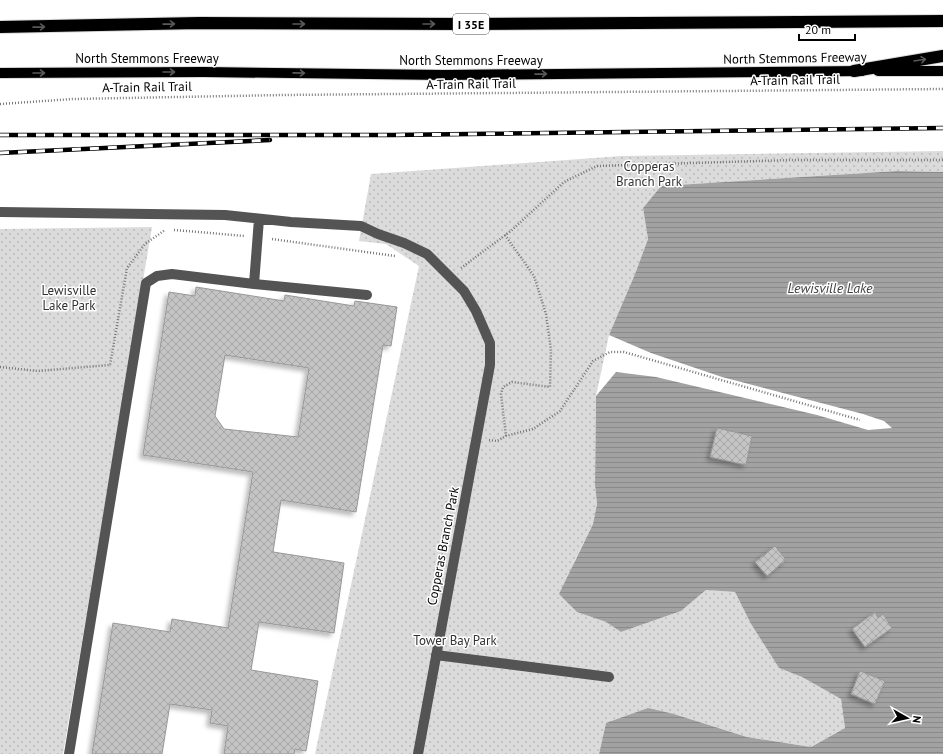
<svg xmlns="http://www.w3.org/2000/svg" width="943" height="754" font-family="'PT Sans',sans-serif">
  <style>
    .grass { fill: url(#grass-dots) }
    .water { fill: url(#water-rules) }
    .building { fill: url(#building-cross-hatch); stroke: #989898; fill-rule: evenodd; filter: url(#shadow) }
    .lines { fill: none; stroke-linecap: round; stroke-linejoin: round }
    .major-casing { stroke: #dbdbdb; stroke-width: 12 }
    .highway-casing { stroke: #dbdbdb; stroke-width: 14 }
    .path { stroke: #767676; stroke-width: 2.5; stroke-dasharray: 1 2; stroke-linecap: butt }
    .minor { stroke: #545454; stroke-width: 10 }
    .major { stroke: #000; stroke-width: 10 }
    .highway { stroke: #000; stroke-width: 12 }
    .rail-casing { stroke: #000; stroke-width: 4.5 }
    .rail { stroke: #fff; stroke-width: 3; stroke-dasharray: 9; stroke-linecap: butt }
    .oneway { stroke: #595959 }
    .labels { text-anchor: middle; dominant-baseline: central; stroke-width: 3; stroke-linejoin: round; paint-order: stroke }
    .shield { fill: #fff; stroke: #4c4c4c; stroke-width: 1 }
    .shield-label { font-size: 12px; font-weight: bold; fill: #000 }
    .street-label { font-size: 13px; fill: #000; stroke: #fff }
    .park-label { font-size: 13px; fill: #323232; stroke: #fff }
    .water-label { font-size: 14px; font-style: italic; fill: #434343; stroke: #fff }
  </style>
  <defs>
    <pattern id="grass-dots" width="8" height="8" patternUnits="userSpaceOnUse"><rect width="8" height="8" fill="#dbdbdb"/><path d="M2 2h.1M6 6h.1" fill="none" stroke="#bababa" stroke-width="1.8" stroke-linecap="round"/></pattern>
    <pattern id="water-rules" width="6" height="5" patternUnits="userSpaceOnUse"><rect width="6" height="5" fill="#a2a2a2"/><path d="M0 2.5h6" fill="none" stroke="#8a8a8a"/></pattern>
    <pattern id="building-cross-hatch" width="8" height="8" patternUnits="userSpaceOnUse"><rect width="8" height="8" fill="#c4c4c4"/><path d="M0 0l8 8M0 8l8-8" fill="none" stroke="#a7a7a7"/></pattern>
    <filter id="shadow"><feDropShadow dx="-3.5" dy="3.5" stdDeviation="2" flood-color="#0004"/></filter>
  </defs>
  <rect width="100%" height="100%" fill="#fff"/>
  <path class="grass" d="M943,151V172L897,171L661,186L643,208L648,239L635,274L609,335L596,396L595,485L597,504L593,524L574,562L577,612L606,622L621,632L681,611L706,590L735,592L751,624L779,668L802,677L841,699L845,728L811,747L747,737L674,714L606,723L599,754H315L419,266L386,244L359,241L371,174L622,156Z
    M152,227L63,754H0V229Z"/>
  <path class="water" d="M897,171L943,172V754H599L606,723L648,708L674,714L747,737L811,747L845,728L841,699L802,677L779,668L751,624L735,592L706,590L681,611L621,632L606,622L577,612L559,594L593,524L597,504L595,485L596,396L616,372L656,377L817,415L868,430L892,428L884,421L863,414L722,377L651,353L609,335L635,274L648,239L643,208L661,186Z"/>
  <path class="building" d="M196,287L284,301L285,295L354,306L355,301L397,307L391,346L383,345L356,512L281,500L273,552L344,563L334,633L259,622L251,670L318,681L306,751L295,749L294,754H224L228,726L210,723L212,710L170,704L162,754H92L113,623L170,632L172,619L228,628L253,472L143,455L169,292L195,296ZM225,355L309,368L298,437L224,429L215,416Z
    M717,428L752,436L746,465L710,457Z
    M775,546L786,560L767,576L755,562Z
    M875,612L878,618L883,614L892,628L865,647L852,629Z
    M860,671L885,681L875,704L851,694Z"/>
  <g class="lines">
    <defs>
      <path id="major" d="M878,71H943
        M0,73L204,72L444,75L862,71"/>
      <path id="highway" d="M0,27L199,23L469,24L943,21
        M854,71L943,56"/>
    </defs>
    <use href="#major" class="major-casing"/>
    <use href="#highway" class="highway-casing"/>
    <path class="path" d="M0,104L73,99L283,95L943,89
      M174,230L245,236
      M505,235L534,276L546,314L551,350L550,387L512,382L503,387L501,394L506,436
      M272,239L395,256
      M461,268L512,230L564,182L597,166L790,160H943
      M0,367L38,371L110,365L127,268L145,244L165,230
      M489,440L497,441L506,436L533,429L560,411L593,361L610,352H624L860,420"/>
    <path class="minor" d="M0,212L225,215L291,222L361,226L378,234L404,243L427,254L464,291L476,311L490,343V365L418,754
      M254,284L367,295
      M436,655L609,677
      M69,754L146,283L157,276L172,274L254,284L259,219"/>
    <use href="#major" class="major"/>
    <use href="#highway" class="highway"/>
    <defs>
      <path id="rail" d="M0,135H392L943,128
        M0,153L270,140"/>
    </defs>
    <use href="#rail" class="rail-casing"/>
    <use href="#rail" class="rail"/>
  </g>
  <defs><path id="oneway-shaft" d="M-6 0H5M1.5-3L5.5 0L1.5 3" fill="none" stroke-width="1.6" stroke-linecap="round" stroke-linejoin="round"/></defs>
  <g class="oneway">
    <use href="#oneway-shaft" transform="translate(169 24) rotate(-1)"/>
    <use href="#oneway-shaft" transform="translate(299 24)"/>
    <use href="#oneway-shaft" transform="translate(429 24)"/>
    <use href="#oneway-shaft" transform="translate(39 27) rotate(-1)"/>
    <use href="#oneway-shaft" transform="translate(920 60) rotate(-9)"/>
    <use href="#oneway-shaft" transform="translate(169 72)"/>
    <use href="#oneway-shaft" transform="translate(39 73)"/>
    <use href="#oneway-shaft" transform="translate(299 73) rotate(1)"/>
    <use href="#oneway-shaft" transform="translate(541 74) rotate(-1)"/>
  </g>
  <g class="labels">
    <rect class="shield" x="453" y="14" width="36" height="20" rx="3"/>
    <g class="shield-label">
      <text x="471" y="24">I 35E</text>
    </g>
    <g class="street-label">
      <text x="147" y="58">North Stemmons Freeway</text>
      <text transform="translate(795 58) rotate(-1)">North Stemmons Freeway</text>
      <text x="471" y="60">North Stemmons Freeway</text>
      <text transform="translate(795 80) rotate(-1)">A-Train Rail Trail</text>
      <text transform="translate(471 84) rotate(-1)">A-Train Rail Trail</text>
      <text transform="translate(147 87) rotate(-1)">A-Train Rail Trail</text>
      <text transform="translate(443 546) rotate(-79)">Copperas Branch Park</text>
    </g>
    <g class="park-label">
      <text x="649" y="166">Copperas<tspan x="649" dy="15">Branch Park</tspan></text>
      <text x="69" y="290">Lewisville<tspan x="69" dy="15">Lake Park</tspan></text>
      <text x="455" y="640">Tower Bay Park</text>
    </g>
    <g class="water-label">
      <text x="830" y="288">Lewisville Lake</text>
    </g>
  </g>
  <g transform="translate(907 718) rotate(98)" stroke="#ffffff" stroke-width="3" paint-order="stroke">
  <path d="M0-3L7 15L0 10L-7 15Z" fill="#000000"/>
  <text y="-6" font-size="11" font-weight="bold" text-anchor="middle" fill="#000000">N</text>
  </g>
  <path d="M799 34v6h56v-6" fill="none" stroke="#000000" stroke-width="2"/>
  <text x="805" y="34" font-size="12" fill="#000000" stroke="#ffffff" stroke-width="3" paint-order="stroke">20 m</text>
</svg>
